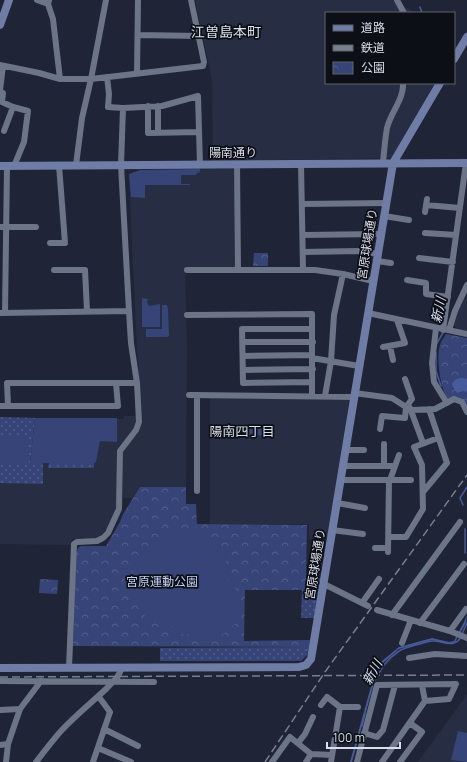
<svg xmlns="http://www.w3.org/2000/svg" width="467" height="762" font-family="Manrope,'Noto Sans JP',sans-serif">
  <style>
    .built { fill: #272e44 }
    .grass { fill: url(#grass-dots) }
    .park { fill: url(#park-crowns) }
    .garden { fill: #364477 }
    .water { fill: #475a9b }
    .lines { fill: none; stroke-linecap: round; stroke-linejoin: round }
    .stream { stroke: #475a9b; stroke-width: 1.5 }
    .street { stroke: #6c7488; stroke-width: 6 }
    .secondary { stroke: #6f7da6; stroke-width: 8 }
    .rail { stroke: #7a7f8e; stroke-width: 1.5; stroke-dasharray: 8 4; stroke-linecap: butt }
    .labels { text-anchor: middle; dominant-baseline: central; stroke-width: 3.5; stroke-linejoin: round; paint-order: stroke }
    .street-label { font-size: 12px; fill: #dbdfeb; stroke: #0c0f16 }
    .park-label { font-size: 12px; fill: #c1cef4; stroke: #0c0f16 }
    .water-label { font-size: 13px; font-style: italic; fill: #d9e0f4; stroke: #0c0f16 }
    .neighbourhood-label { font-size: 13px; fill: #dbdfeb; stroke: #0c0f16 }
    .quarter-label { font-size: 14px; fill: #dbdfeb; stroke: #0c0f16 }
  </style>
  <defs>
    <pattern id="grass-dots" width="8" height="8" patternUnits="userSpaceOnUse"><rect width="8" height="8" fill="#364477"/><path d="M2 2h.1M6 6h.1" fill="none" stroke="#525f8a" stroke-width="1.8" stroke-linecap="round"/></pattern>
    <pattern id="park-crowns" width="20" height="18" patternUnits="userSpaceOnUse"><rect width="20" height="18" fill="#364477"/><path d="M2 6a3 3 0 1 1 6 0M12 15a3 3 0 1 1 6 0" fill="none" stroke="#525f8a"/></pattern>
  </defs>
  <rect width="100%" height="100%" fill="#1f2536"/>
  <path class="built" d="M195,0H392L416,13H326V83H435L392,158L213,161L212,80Z
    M235,169V268L185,269L187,348L186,487H140L132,498H123V452L141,416L136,330L129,174L140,170Z
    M467,294V331L457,329L454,325L458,312Z
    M210,398L349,400L328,538L309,539V524H210Z
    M124,416H136V421L133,428L117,452V509L115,514L102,536L94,540L72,539L71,545L0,544V417L123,419Z
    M467,695V762H418L466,696Z"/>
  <path class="grass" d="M0,417L35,418L30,463H43V484L0,483V463H27V436L0,435Z
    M49,463H94V468H48Z
    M302,590H318L315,618H301Z
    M309,647L307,655L301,661H160V648Z"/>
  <path class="park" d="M254,253H268V266H253Z
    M446,334L467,338V409L453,397L448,399C440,388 436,358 440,345C441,341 444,337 446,334Z
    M140,487H186V504H196L197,524L307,525L306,578H322L320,590H245L244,641L310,640L309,647L73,646L76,554L78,548L81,546H106L120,522L123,514Z
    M40,579L58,580L57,594L39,593Z"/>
  <path class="garden" d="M200,169V172L197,173L196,175H181V184H190V185H145V198L131,197L129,174L140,170Z
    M142,298L148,299L147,302L149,306L160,304V327H142Z
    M162,305H167L168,309L169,336L167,337H146V329H162Z
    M35,418H117V442L100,441L96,462L94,463H30Z
    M248,428H272V436L248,435Z
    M0,435H27V463H0Z
    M178,531C197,531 218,538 225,557C228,565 227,574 228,583L235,582L236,603H238C238,608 240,615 238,619C235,625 222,636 216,638L182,634V627C173,626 163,627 155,623C145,618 139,609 135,600C122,568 146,537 178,531Z
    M458,731L467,733V762L451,760Z"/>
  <path class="water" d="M463,378L467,379V392L464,391L460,392H456L452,385C454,379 457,378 463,378Z
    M467,615L466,623L455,642L449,644L432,640L399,649L384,662L377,672L352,762H350L375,672L382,661L399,647L403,646L432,638L449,642L454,641L464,622Z"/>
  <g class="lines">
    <path class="stream" d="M420,7L422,13
      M437,343L444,331
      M436,353V371L441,386
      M463,505L460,498L467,487
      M465,553V529
      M462,634L467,623
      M374,683C379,671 387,659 398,652C402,648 410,647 415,645C421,644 427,641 433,641C443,641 454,649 461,637
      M362,726L365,714"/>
    <path class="street" d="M37,0L48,4
      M49,0L48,4L53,19L60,79
      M397,0L404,13
      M138,35L199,36
      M0,65L39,73L60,79H91L203,66L204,62L191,0
      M3,66L0,90L3,93L2,102L13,107L28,111L24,142L14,166
      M137,73L138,0
      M107,77L109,94L108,107L123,108
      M148,106V133L199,132
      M4,131L13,107
      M158,133V106
      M383,163C384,151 385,139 387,128C391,112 404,99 403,83
      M237,164L238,269
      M301,164L303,269
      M76,165L82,118L91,79L106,0
      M302,204L387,203
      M426,205L460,208
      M425,212L427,199
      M384,216L409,220
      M0,227H36
      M425,233L456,235
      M303,235L382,234
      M50,243H65L59,165
      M303,252L360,251L378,254
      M419,258L453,262
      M377,261L391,263
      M54,270H85L87,311
      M187,270H315L343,274L373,281
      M407,280L426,283V294L448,297
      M0,313L129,311
      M5,313L7,166
      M368,313L467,334
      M187,315L312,314V396
      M436,328L432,363L434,382L447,403
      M443,330L466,163
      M449,330L455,311L467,285
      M243,342H313
      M390,346L393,360
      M383,347L405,343L397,320
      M243,356L312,355
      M312,358L359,366
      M243,370L313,369
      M312,382L243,383L242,329H312
      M354,393L392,398L406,407L413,410L435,409L454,399L462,402L467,412
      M189,395L354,397
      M197,395V491
      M325,396L331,361L334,315L343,274
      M0,406H118L116,383
      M8,406L7,383H137
      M410,408L423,443
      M380,429L382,416L405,418L406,407L412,399L405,379
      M384,444V466
      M345,450H364
      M342,466H392
      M340,480H411
      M390,480L399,455
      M423,492L447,463L429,409
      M337,503L365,508
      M332,530L363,534
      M389,537H406L423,509L422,465L414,447L438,438
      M375,548H388
      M388,552L389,480
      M324,584L368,606
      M362,603L379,579
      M377,610L450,631L467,638
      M392,615L460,522
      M420,623L464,564
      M450,631L466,609
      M402,643L411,620
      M409,658L435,654L467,656
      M69,668L74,544L77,542L97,541L103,538L108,533L119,509L120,451L136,430L139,422L137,383L131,343L129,311L121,165L123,108L162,106L198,96L200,165
      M0,681L154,682
      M422,685L425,701
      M321,705L327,697L340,707
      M0,710L20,709
      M104,729L138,746
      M364,733L377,737L383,730L395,685
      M298,743L305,734L313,717
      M0,745L8,744
      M98,748L131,762
      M6,762L8,744L20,709L41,681
      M36,762C44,752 52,741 61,731C75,716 91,703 106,689C114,680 118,679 122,667
      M93,762L110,712L99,697
      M272,762L290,737L311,754L332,755
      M306,762L311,754
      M331,762L340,707H358
      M357,762L377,685L456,684L449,699L425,701L382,762
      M400,762L422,732L410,723"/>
    <path class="secondary" d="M0,25L9,0
      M454,59L467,37
      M0,166L467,163
      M0,668L299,667L306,665L311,659L393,163L440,83"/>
    <path class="rail" d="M0,677L467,675
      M265,762L325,672L467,475"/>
  </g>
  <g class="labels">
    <g class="street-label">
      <text x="233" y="152">陽南通り</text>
      <text transform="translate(367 244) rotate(-81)">宮原球場通り</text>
      <text transform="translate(315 564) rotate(-81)">宮原球場通り</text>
    </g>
    <g class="park-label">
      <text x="162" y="581">宮原運動公園</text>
    </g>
    <g class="water-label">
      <text transform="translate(438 310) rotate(-78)">新川</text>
      <text transform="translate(372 672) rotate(-61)">新川</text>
    </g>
    <g class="neighbourhood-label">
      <text x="242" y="431">陽南四丁目</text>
    </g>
    <g class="quarter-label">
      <text x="226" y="31">江曽島本町</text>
    </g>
  </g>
  <rect x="325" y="12" width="130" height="72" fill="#0c0f16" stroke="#5f626b"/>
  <rect x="333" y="25" width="20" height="6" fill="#6f7da6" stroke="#5f626b"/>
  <text x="361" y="32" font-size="12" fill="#dbdfeb">道路</text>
  <rect x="333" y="45" width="20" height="6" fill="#7a7f8e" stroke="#5f626b"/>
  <text x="361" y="52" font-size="12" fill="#dbdfeb">鉄道</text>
  <rect x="333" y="62" width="20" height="12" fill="url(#park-crowns)" stroke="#5f626b"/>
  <text x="361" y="72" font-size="12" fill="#dbdfeb">公園</text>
  <path d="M327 742v6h73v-6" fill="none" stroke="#dbdfeb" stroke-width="2"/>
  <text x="333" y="742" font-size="12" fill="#dbdfeb" stroke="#0c0f16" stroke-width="3" paint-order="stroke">100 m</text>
</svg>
